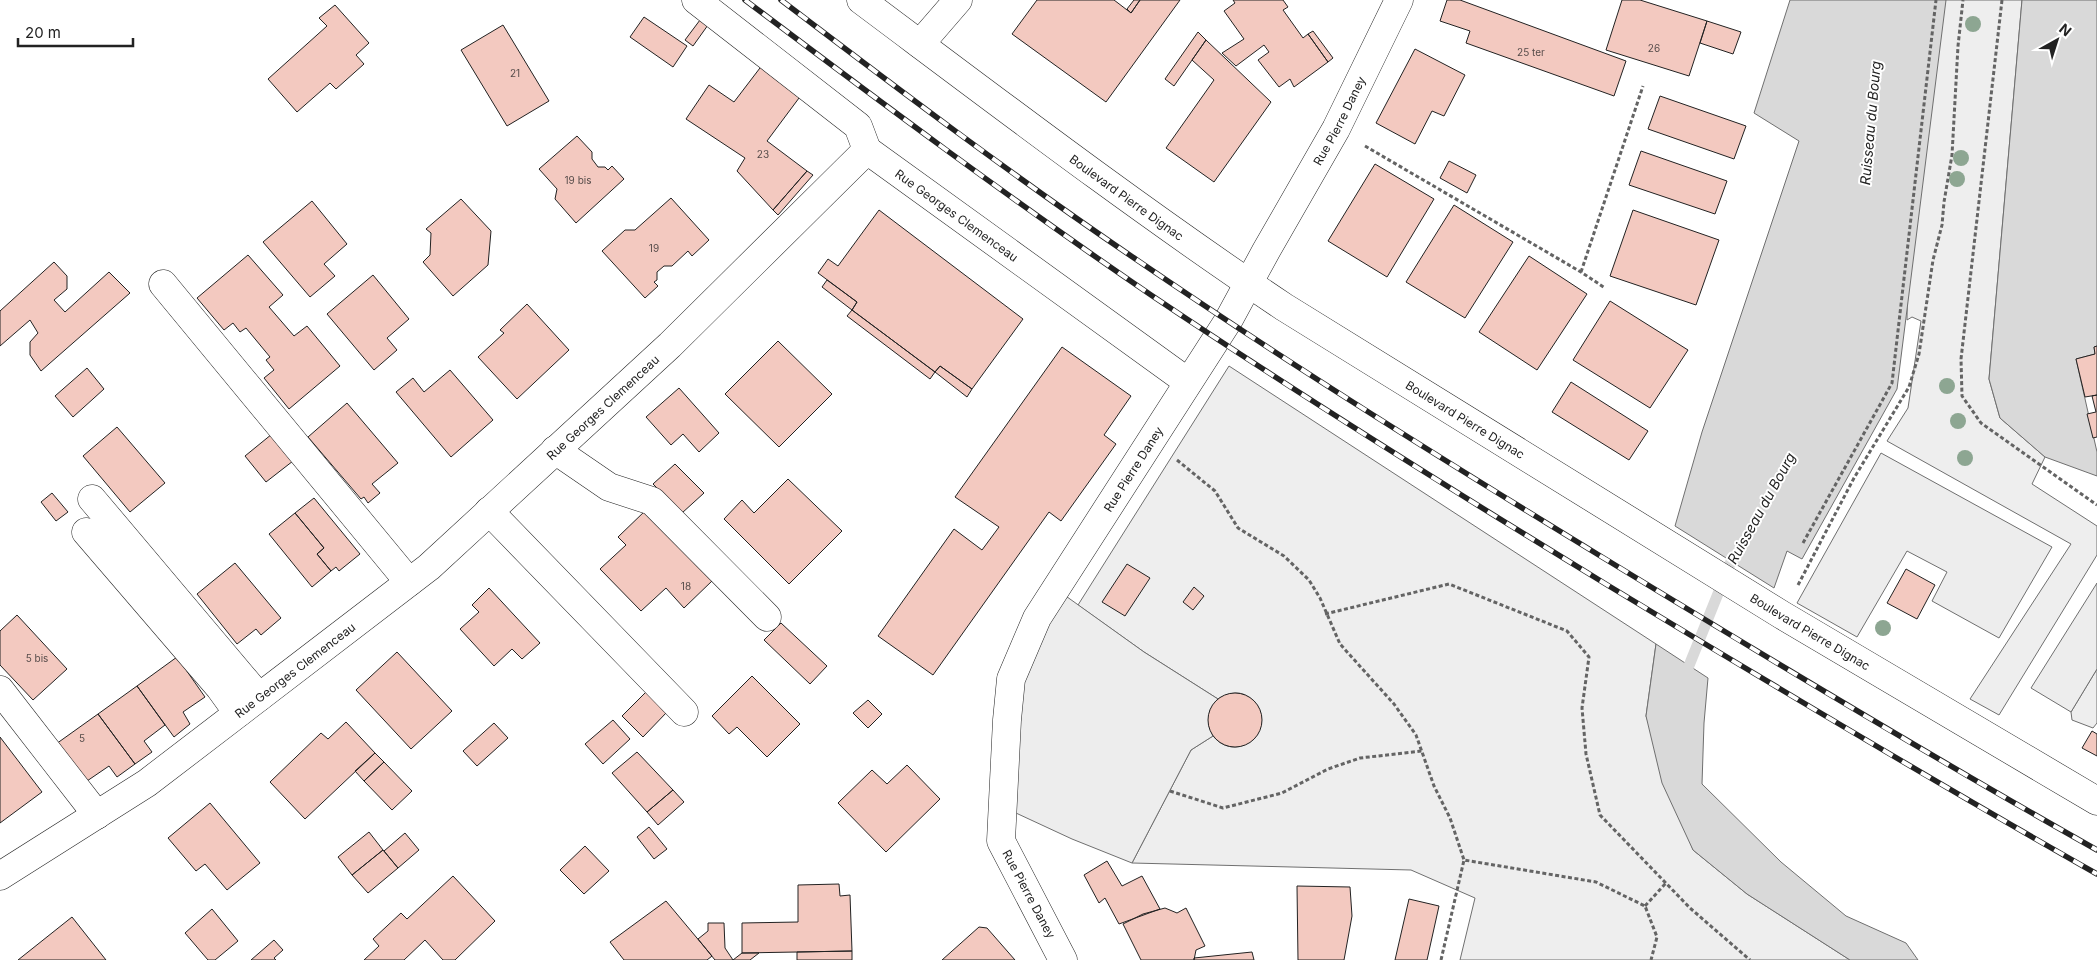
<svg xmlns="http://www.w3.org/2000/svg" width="2097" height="960" font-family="Inter,sans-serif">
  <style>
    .green { fill: #eee; stroke: #6f6f6f }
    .parking { fill: #ededed; stroke: #6f6f6f }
    .water { fill: #d9d9d9; stroke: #6f6f6f }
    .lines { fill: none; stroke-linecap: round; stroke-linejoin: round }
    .stream { stroke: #d9d9d9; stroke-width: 11 }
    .building { fill: #f3c9c0; stroke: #222 }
    .minor-casing { stroke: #222; stroke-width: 29 }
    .path { stroke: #646464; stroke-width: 3; stroke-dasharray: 4 2.5; stroke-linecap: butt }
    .minor { stroke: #fff; stroke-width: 28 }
    .rail-casing { stroke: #222; stroke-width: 5.5 }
    .rail { stroke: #fff; stroke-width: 4; stroke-dasharray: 11; stroke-linecap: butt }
    .tree { fill: #8da692 }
    .labels { text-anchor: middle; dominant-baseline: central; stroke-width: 4; stroke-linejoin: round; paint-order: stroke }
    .number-label { font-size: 10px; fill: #564c4a }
    .street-label { font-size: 12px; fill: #222; stroke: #fff }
    .water-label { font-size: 14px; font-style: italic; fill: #222; stroke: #fff }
  </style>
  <rect width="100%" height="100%" fill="#fff"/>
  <path class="green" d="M1911,0H2022L1989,379L2000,418L2045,457L2032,484L2097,526V555L1999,715L1970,699L2071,544L1887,441L1908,408L1921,321L1912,317L1907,320Z
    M1229,366L1656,644L1646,716L1693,850L1747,894L1850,960H1460L1475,898L1411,870L1132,863L1191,750L1213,736C1241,769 1284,720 1247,696C1238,690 1226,694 1218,699L1144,652L1078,605Z
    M2097,669V723L2093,728L2072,720L2071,712Z"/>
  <path class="parking" d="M1881,453L2052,547L1999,638L1932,601L1947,572L1907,551L1857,637L1797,603Z
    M2097,583V669L2071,712L2031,688Z
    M1056,589L1144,652L1218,699L1210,710L1209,726L1213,736L1191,750L1132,863L1072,839L1003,807L1007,720Z"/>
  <path class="water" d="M1790,0H1946L1897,389L1802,559L1787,551L1774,588L1675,526L1702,432L1799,141L1754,113Z
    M2022,0H2097V346L2094,347L2095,354L2076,359L2097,452V476L2045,457L2000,418L1989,379Z
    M1656,644L1708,678L1704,723L1702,784L1781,862L1846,916L1906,943L1918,960H1850L1747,894L1693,850L1662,783L1646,716Z"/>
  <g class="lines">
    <path class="stream" d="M1684,678L1736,549"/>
  </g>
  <path class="building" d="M1037,0H1114L1131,13L1140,0H1180L1106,102L1012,34Z
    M1134,0H1140L1131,13L1127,9Z
    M1233,0H1283L1288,7L1283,10L1303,38L1308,34L1328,62L1294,87L1290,79L1279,87L1258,60L1269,52L1264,45L1236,66L1222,53L1244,39L1224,11L1235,3Z
    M1447,0H1460L1626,61L1614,96L1466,43L1470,31L1440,21Z
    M1622,0H1640L1707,21L1689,76L1606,50Z
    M335,5L369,43L356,55L364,64L336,89L330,83L297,112L268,79L327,26L319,18Z
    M644,17L687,46L673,67L630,37Z
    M700,20L708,25L693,46L685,40Z
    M1707,21L1741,32L1733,54L1700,43Z
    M503,25L549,101L507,126L461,50Z
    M1313,31L1333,58L1328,62L1308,34Z
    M1198,32L1206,40L1174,86L1165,79Z
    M1206,40L1271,102L1214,182L1166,148L1214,80L1192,60Z
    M1415,49L1465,75L1444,116L1432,111L1415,144L1376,123Z
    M763,64L802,94L767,141L807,171L773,210L737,171L745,158L686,119L709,85L734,102Z
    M1660,96L1746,126L1734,159L1648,129Z
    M577,136L592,152V159L598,167H605L608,170L612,166L624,179L576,223L555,199L557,189L539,169Z
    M1641,151L1727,181L1715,214L1629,185Z
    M1449,161L1476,175L1467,193L1440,178Z
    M1375,164L1434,199L1387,277L1328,241Z
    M807,171L813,175L778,215L773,210Z
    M671,198L709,240L692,256L688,251L672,266H664L657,272V280L654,282L658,286L645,298L602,251L625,230H635Z
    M461,199L491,231L488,265L453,296L423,262L430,255L431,233L426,229Z
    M312,201L347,244L324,264L335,276L310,297L263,242Z
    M1454,205L1513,242L1465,318L1406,282Z
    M879,210L1023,319L972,389L940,366L935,372L852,310L857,302L818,273L828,259L838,266Z
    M1633,210L1719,240L1696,305L1610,276Z
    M248,255L283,295L269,307L294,336L307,326L340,366L289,409L264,378L274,370L266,360L270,357L246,328L240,332L233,323L224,330L197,298Z
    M1529,256L1587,294L1537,370L1479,332Z
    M54,262L67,276V289L54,300L65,312L109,272L130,293L41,371L30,355V342L38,333L30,320L0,346V311Z
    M373,275L409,319L387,338L397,350L374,370L327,314Z
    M827,280L857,302L852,310L822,287Z
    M1610,301L1688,350L1650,408L1573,360Z
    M527,304L569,350L517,399L478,357L504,333L500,330Z
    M852,310L935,372L930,379L847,316Z
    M778,341L832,394L779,447L725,394Z
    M2097,346V395L2085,397L2076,359L2095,354L2094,347Z
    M1062,347L1131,396L1104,435L1116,444L1061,521L1049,512L933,675L878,636L954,529L982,550L999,527L955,497Z
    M940,366L972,389L967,397L935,372Z
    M87,368L104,389L73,417L55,396Z
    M450,370L493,420L451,457L396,392L413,378L424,392Z
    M1571,382L1648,431L1629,460L1552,412Z
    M679,388L719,433L699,452L683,434L671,445L646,417Z
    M2097,395V437L2093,438L2087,414L2096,412L2092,396Z
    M347,403L398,463L372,484L380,493L368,503L364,497L361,499L308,437Z
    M117,427L165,483L130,512L83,456Z
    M272,434L293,461L266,482L245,456Z
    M675,464L704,493L682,513L653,484Z
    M788,479L842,531L789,584L724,519L742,500L754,513Z
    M52,493L68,512L56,521L41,502Z
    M314,498L360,554L339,571L336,567L331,571L317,554L324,548L295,513Z
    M646,510L713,580L684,608L666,588L641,611L600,569L626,545L618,537Z
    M295,513L324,548L317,554L331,571L312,587L269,534Z
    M235,563L281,618L261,635L256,629L237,644L197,594Z
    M1127,564L1150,578L1125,616L1102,602Z
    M1906,569L1935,585L1917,619L1887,603Z
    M1194,587L1204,596L1193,610L1183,602Z
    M489,588L540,643L522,659L512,649L494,666L460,629L479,612L472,605Z
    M17,615L67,669L33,700L0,665V631Z
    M781,623L827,666L810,684L764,640Z
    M397,652L452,711L411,749L356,690Z
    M177,657L205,697L183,712L190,724L174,737L137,686Z
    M752,676L800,724L767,757L737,727L729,734L712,716Z
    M137,686L165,725L144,741L152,752L135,764L98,714Z
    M647,691L667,712L643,737L622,716Z
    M1208 720a27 27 0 1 1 54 0a27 27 0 1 1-54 0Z
    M868,700L882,714L868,728L853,713Z
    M98,714L135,764L117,777L109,766L87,781L56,744Z
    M613,720L630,739L603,764L585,744Z
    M346,722L375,753L305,819L270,782L321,733L328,739Z
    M494,723L508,738L477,766L463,751Z
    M2092,731L2097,734V756L2082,748Z
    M0,737L42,792L0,823Z
    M637,752L673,790L647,812L612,773Z
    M375,753L384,762L364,781L355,771Z
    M384,762L412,791L392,810L364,781Z
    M907,765L940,799L886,852L838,803L872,770L887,784Z
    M673,790L684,802L658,825L647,812Z
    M210,803L260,863L227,890L205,864L196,871L168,838Z
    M649,827L667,849L654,859L637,837Z
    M369,832L383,850L352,875L338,857Z
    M405,833L419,850L398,868L384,851Z
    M585,846L609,871L584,894L560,870Z
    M383,850L398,868L368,893L352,875Z
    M1107,861L1122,886L1142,876L1160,909L1119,924L1105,898L1099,903L1084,875Z
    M453,876L495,921L455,960H443L425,940L404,960H364L379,946L373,939L401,913L407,919Z
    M839,884L840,896L850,895L852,951L742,953V923L798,922V885Z
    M1297,886L1350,887L1352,916L1344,960H1298Z
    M1409,899L1439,906L1427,960H1395Z
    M666,901L712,956L707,960H624L610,942Z
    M1165,908L1177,913L1186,908L1205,946L1196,950L1194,960H1141L1123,924L1143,914Z
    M212,909L238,941L215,960H208L185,933Z
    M72,917L106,960H18Z
    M708,923H724L725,948L733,960H715L698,939L708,931Z
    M979,927L987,928L1015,960H942Z
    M274,940L283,950L274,958L276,960H251Z
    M852,951V960H797V952Z
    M1252,952L1254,960H1194V958Z
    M742,953H759L750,960H733Z"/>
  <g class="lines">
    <defs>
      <g id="minor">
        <path d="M696,0L858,126L867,150"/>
        <path id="s1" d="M861,0C1000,104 1139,210 1284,307L1782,615L2097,801"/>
        <path d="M920,44L958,0"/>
        <path d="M163,284L409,582"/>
        <path d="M555,450L609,487L652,501L767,617"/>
        <path d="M92,499L259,697"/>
        <path d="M489,511L684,712"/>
        <path d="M86,532L220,688L238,713"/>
        <path d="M0,690L97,815"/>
        <path id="s2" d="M0,876L147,783L429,567L670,345L867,150L1188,382"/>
        <path id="s3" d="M1063,960L1001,841L1007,720L1011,679L1037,618L1228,321L1266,251L1336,129L1399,0"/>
      </g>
    </defs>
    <use href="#minor" class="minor-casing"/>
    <path class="path" d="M2002,0L1961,359L1962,396L1981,423L2097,505
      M1365,146L1581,272L1605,288
      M1581,272L1643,86
      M1177,460L1215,491L1238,528L1284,556L1309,580L1320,598L1340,644L1394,704L1416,735L1434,786L1450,818L1464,860
      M1803,543L1892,383L1936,0
      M1798,585L1854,478L1909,387L1919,354L1933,260L1942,225L1944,202L1952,155L1958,46L1963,0
      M1325,614L1449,584L1567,631L1589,657L1582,708L1586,754L1600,815L1690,908L1750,960
      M1170,791L1223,808L1282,793L1328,769L1360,758L1422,751
      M1645,906L1666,883
      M1441,960L1464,860L1596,882L1645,906L1657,937L1651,960"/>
    <use href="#minor" class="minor"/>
    <defs>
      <path id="rail" d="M745,0C879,101 1013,201 1151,295C1301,396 1455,492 1609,586C1771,684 1933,781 2097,874
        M781,0C898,89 1016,178 1137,260C1289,364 1445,461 1602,557C1766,657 1930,756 2097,850"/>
    </defs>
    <use href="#rail" class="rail-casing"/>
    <use href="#rail" class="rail"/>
  </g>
  <g class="tree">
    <circle cx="1973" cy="24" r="8"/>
    <circle cx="1961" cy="158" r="8"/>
    <circle cx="1957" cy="179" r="8"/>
    <circle cx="1947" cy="386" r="8"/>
    <circle cx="1958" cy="421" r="8"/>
    <circle cx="1965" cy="458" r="8"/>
    <circle cx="1883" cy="628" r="8"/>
  </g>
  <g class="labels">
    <g class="number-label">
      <text x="1654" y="48">26</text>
      <text x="1531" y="52">25 ter</text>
      <text x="515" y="73">21</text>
      <text x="763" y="154">23</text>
      <text x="578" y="180">19 bis</text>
      <text x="654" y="248">19</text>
      <text x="686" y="586">18</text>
      <text x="37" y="658">5 bis</text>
      <text x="82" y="738">5</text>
    </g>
    <g class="street-label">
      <text stroke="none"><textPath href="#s3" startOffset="945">Rue Pierre Daney</textPath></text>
      <text stroke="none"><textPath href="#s1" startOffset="331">Boulevard Pierre Dignac</textPath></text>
      <text stroke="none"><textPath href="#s2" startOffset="1245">Rue Georges Clemenceau</textPath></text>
      <text stroke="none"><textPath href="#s2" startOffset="765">Rue Georges Clemenceau</textPath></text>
      <text stroke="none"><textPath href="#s1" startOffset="736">Boulevard Pierre Dignac</textPath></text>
      <text stroke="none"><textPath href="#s3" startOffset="540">Rue Pierre Daney</textPath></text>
      <text stroke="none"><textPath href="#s1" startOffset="1141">Boulevard Pierre Dignac</textPath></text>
      <text stroke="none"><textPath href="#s2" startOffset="360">Rue Georges Clemenceau</textPath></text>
      <text transform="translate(1029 894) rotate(62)">Rue Pierre Daney</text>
    </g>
    <g class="water-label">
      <text transform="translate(1870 123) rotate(-85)">Ruisseau du Bourg</text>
      <text transform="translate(1761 508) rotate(-61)">Ruisseau du Bourg</text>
    </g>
  </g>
  <g transform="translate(2057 40) rotate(39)" stroke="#ffffff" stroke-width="4" paint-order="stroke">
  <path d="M0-4L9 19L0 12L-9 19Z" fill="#222222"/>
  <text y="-8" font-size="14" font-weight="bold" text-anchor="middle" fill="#222222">N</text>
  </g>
  <path d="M18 38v8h115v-8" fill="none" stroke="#222222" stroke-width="2.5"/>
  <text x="25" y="38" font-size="15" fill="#222222" stroke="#ffffff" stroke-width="4" paint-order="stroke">20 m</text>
</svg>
